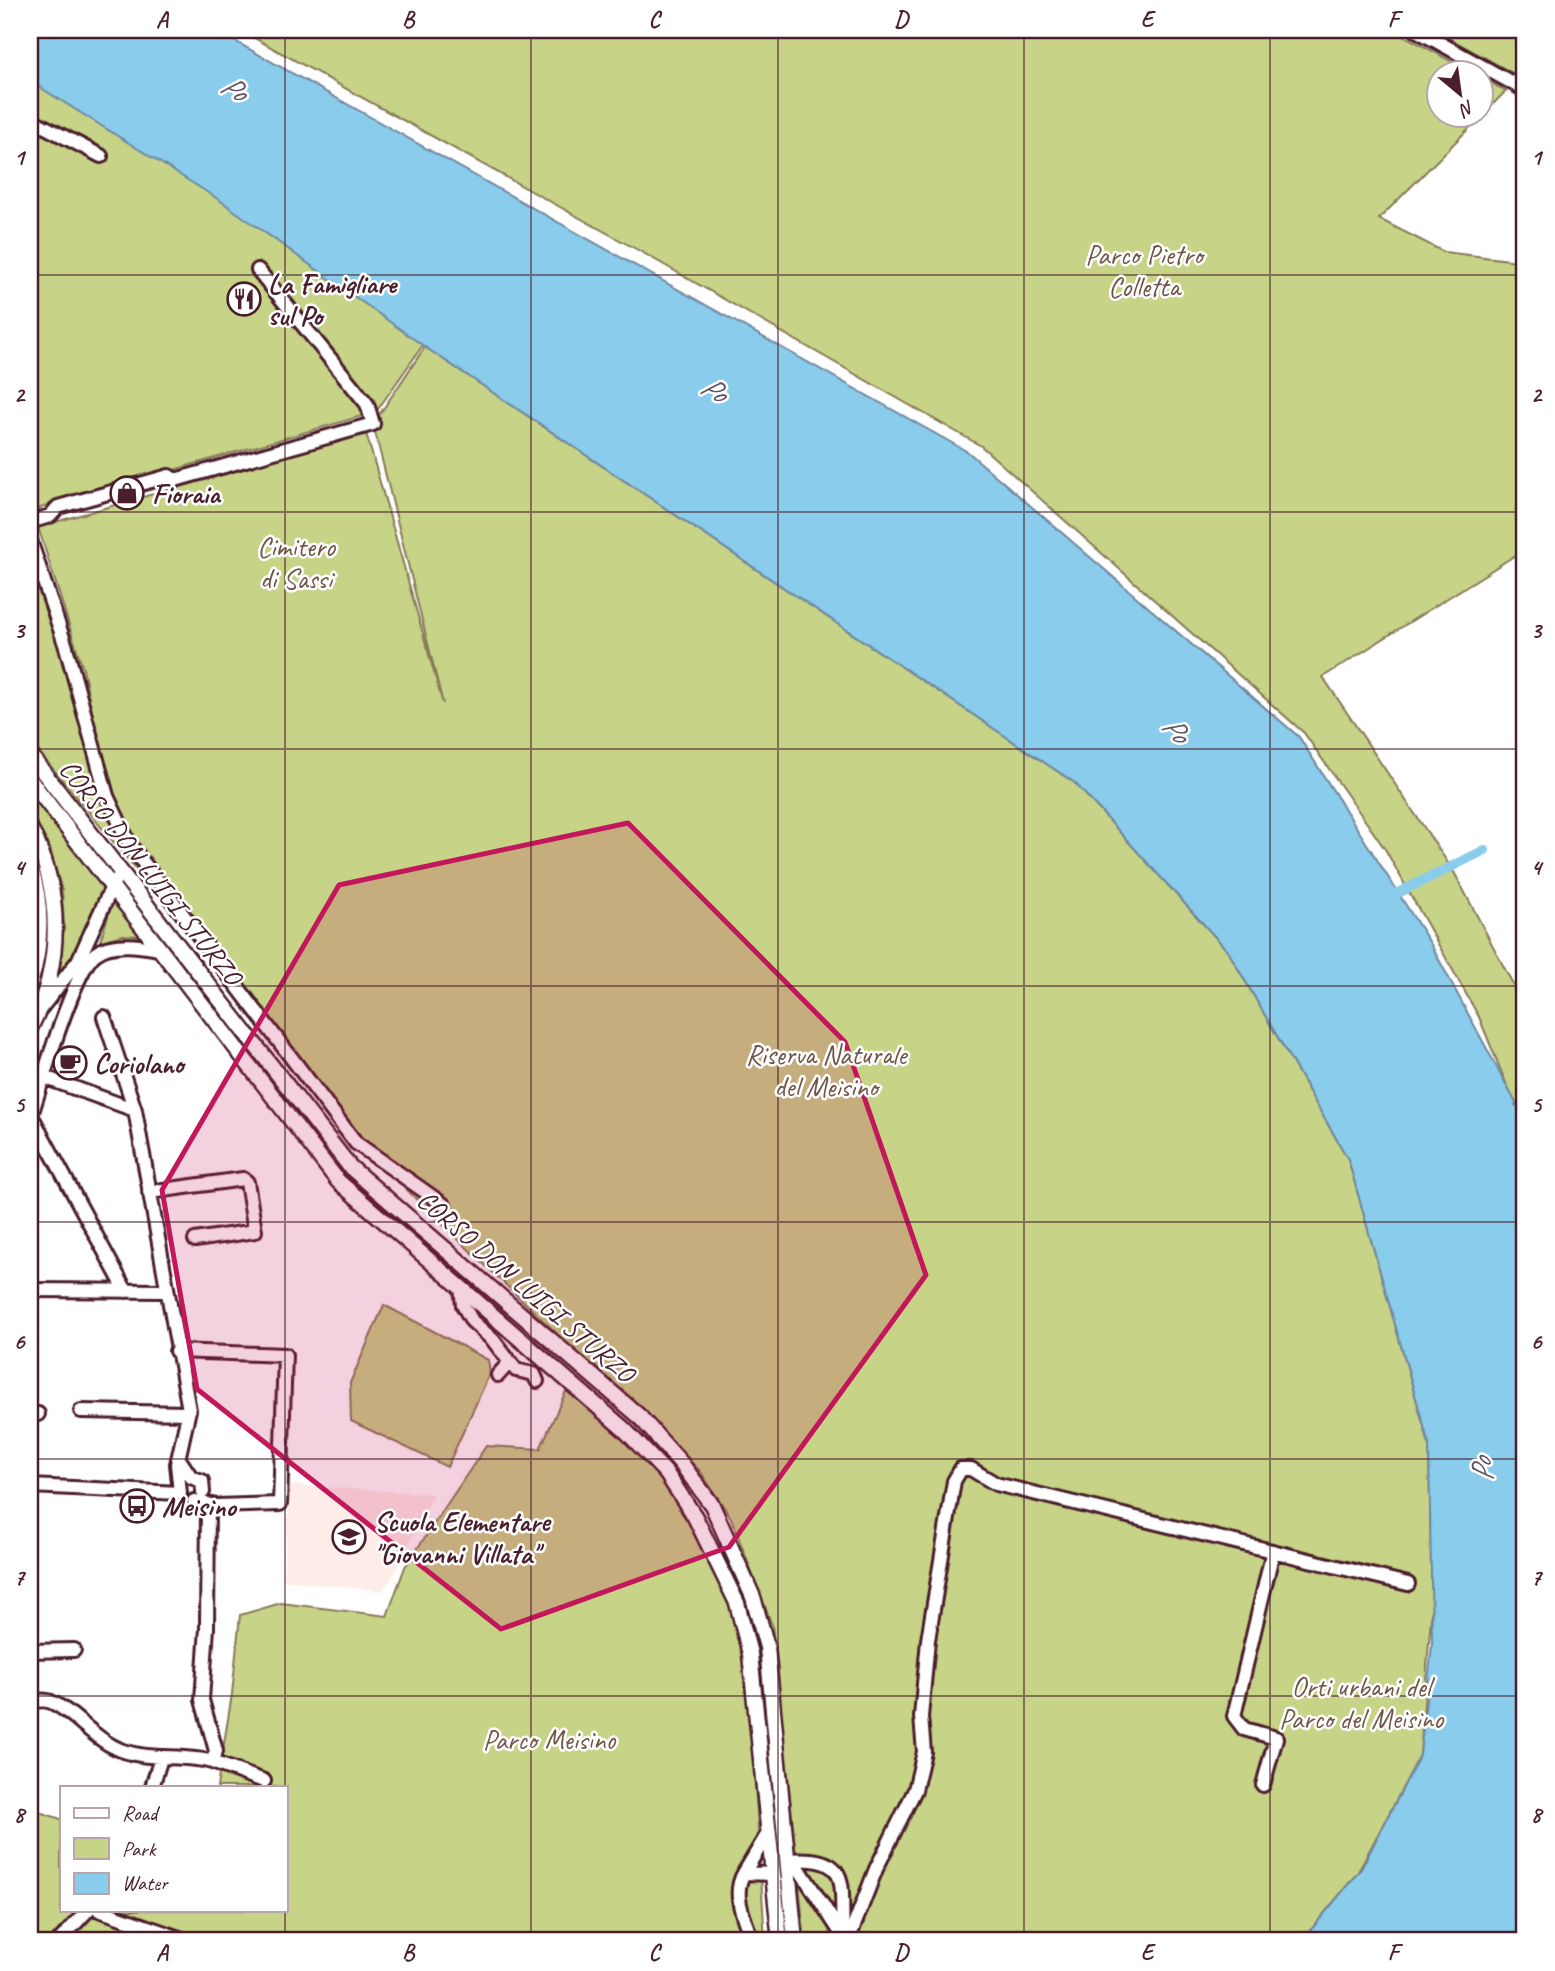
<svg xmlns="http://www.w3.org/2000/svg" width="1555" height="1971" font-family="Caveat,sans-serif">
  <style>
    .built { fill: #feece8 }
    .green { fill: #c7d386; stroke: #887958; stroke-width: 2 }
    .water { fill: #8acceb; stroke: #70879e; stroke-width: 2 }
    .lines { fill: none; stroke-linecap: round; stroke-linejoin: round }
    .stream { stroke: #70879e; stroke-width: 2.5 }
    .canal { stroke: #8acceb; stroke-width: 10 }
    .minor-casing { stroke: #4a1f2b; stroke-width: 18 }
    .major-casing { stroke: #4a1f2b; stroke-width: 19 }
    .minor { stroke: #fff; stroke-width: 12 }
    .major { stroke: #fff; stroke-width: 14 }
    .marked { fill: #c2185b; fill-opacity: 0.2; stroke: #c2185b; stroke-width: 5; stroke-linejoin: round }
    .grid { fill: none; stroke: #4a1f2b; stroke-width: 2; stroke-opacity: 0.55 }
    .labels { text-anchor: middle; dominant-baseline: central; stroke-width: 5; stroke-linejoin: round; paint-order: stroke }
    .park-label { font-size: 28px; fill: #705546; stroke: #fff }
    .poi-label { font-size: 28px; font-weight: bold; fill: #4a1f2b; stroke: #fff; text-anchor: start }
    .street-label { font-size: 28px; fill: #4a1f2b; stroke: #fff }
    .water-label { font-size: 30px; font-style: italic; fill: #5d5365; stroke: #fff }
    .neatline { fill: none; stroke: #4a1f2b; stroke-width: 2.5 }
    .grid-label { font-size: 23px; text-anchor: middle; font-weight: bold; fill: #4a1f2b }
  </style>
  <rect width="100%" height="100%" fill="#fff"/>
  <filter id="ink" filterUnits="userSpaceOnUse"><feTurbulence type="fractalNoise" baseFrequency=".0143" numOctaves="2"/><feDisplacementMap in="SourceGraphic" scale="14" xChannelSelector="R" yChannelSelector="G"/><feConvolveMatrix kernelMatrix="1 2 1 2 8 2 1 2 1" color-interpolation-filters="sRGB"/></filter>
  <g filter="url(#ink)">
    <path class="built" d="M290,1485L433,1494L390,1582L380,1591L283,1580Z"/>
    <path class="green" d="M240,30H1394L1473,73L1440,74V116H1482V78L1506,91L1379,219L1444,252L1525,262V549L1323,677L1454,872L1525,1007V1130L1479,1017L1385,849L1304,733L981,446L645,254Z
      M1434,30H1525V80Z
      M30,65L430,335L376,412L30,511Z
      M425,347L1075,783L1228,951L1348,1159L1429,1444L1432,1604L1420,1755L1358,1872L1302,1941H805L772,1625L731,1518L700,1471L414,1197L357,1137L30,741V550L110,796L83,669L38,527L366,433L443,704L373,424Z
      M30,793L104,889L87,933L60,973L64,926L62,891L50,848L30,813Z
      M113,901L140,936L123,935L100,941Z
      M384,1305L488,1360L490,1373L447,1467L351,1421L350,1383Z
      M566,1391C655,1455 726,1549 746,1659C751,1686 750,1716 752,1744C757,1810 761,1876 765,1941H30V1809L61,1819V1910H285V1787H217L232,1694L240,1615L281,1603L387,1616L405,1567L486,1446L540,1449Z"/>
    <path class="water" d="M30,30H215L968,452L1299,737L1430,943L1517,1105L1525,1130V1941H1302L1361,1869L1420,1755L1432,1645L1429,1444L1348,1159L1228,951L1075,783L425,347L218,199L30,81Z"/>
    <g class="lines">
      <path class="stream" d="M1515,1105L1525,1101"/>
      <path class="canal" d="M1388,898L1485,850"/>
      <defs>
        <path id="minor" d="M1416,30L1525,90
          M30,119L101,156
          M30,522L50,516L58,507L169,476L175,480L373,424L367,404L258,270
          M30,540L66,647L107,796L130,845L356,1143L444,1205
          M41,1008L78,961L115,880
          M104,1017L135,1110L189,1410L177,1464L180,1493
          M30,1072L135,1110
          M31,1115C41,1085 74,970 95,954C111,941 139,945 158,949
          M31,1115L126,1291
          M149,1192L243,1179L247,1182L255,1231L195,1240
          M461,1287L463,1305L472,1321L493,1340L516,1370L534,1374L537,1381
          M30,1290L166,1291
          M176,1351L285,1355L280,1504L216,1506L194,1501
          M498,1375L509,1363
          M81,1411L188,1413
          M30,1413L38,1414
          M179,1459L191,1477L202,1481L203,1492
          M30,1486L180,1493
          M30,1651L74,1650
          M30,1701C36,1701 46,1699 51,1702C71,1710 91,1735 112,1746C143,1763 180,1753 212,1762L216,1751L202,1700L207,1628L208,1504
          M212,1762L264,1781
          M1263,1785L1276,1738L1244,1729L1234,1716L1273,1551
          M152,1787L161,1758
          M768,1833L744,1873L772,1874
          M789,1860C859,1855 837,1891 844,1941
          M789,1860L798,1867L841,1933
          M744,1873C731,1895 745,1919 752,1941
          M99,1910L188,1941
          M59,1941L88,1910
          M848,1941L876,1869L915,1790L924,1752L921,1717L928,1640L954,1481L961,1469H971L996,1484L1408,1584"/>
        <path id="major" d="M30,755L350,1167L639,1416L681,1463L712,1505L753,1597L767,1647L795,1941
          M30,780L338,1181L625,1430L666,1473L695,1517L737,1603L750,1654L780,1941
          M30,828C63,890 63,965 30,1028
          M30,866C43,903 42,946 30,984"/>
      </defs>
      <use href="#minor" class="minor-casing"/>
      <use href="#major" class="major-casing"/>
      <use href="#minor" class="minor"/>
      <use href="#major" class="major"/>
    </g>
  </g>
  <path class="marked" d="M628,823L845,1042L926,1275L729,1547L501,1629L197,1389L162,1190L339,885Z"/>
  <path class="grid" d="M285,30V1787M531,30V1941M778,30V1941M1024,30V1941M1270,30V1941M30,275H1525M30,512H1525M30,749H1525M30,986H1525M30,1222H1525M30,1459H1525M30,1696H1525M285,1910V1941"/>
  <defs>
    <symbol id="restaurant-ring" viewBox="-11 -11 22 22"><circle r="9.5" fill="#fff" stroke="#4a1f2b" stroke-width="1.5"/><path d="M-5-6h1v4h1v-4h1v4h1v-4h1v5L-1.5 .5V6h-2V.5L-5-1ZM5-6V6H3V1.5H1.5Q1.5-4 5-6Z" fill="#4a1f2b"/></symbol>
    <symbol id="shop-ring" viewBox="-11 -11 22 22"><circle r="9.5" fill="#fff" stroke="#4a1f2b" stroke-width="1.5"/><path d="M-5-2.5h2.3a2.7 3.5 0 0 1 5.4 0H5L5.5 6h-11ZM-1.5-2.5h3a1.5 2.3 0 0 0-3 0Z" fill="#4a1f2b"/></symbol>
    <symbol id="cafe-ring" viewBox="-11 -11 22 22"><circle r="9.5" fill="#fff" stroke="#4a1f2b" stroke-width="1.5"/><path d="M-5.5-4.5H6V0H3Q3 3.5 0 3.5H-2.5Q-5.5 3.5-5.5 0ZM3-3.2v2h1.7v-2ZM-6 4.5H4V6H-6Z" fill="#4a1f2b"/></symbol>
    <symbol id="bus-ring" viewBox="-11 -11 22 22"><circle r="9.5" fill="#fff" stroke="#4a1f2b" stroke-width="1.5"/><path d="M-5-6H5V4H4V6H2V4H-2V6H-4V4H-5ZM-3.5-4V0h7V-4ZM-3.5 1.2v1.5H-2V1.2ZM2 1.2v1.5H3.5V1.2Z" fill="#4a1f2b"/></symbol>
    <symbol id="school-ring" viewBox="-11 -11 22 22"><circle r="9.5" fill="#fff" stroke="#4a1f2b" stroke-width="1.5"/><path d="M0-5L7-2L0 1L-7-2ZM-4 1L0 2.5L4 1V4Q0 6-4 4Z" fill="#4a1f2b"/></symbol>
  </defs>
  <g fill-rule="evenodd">
    <use href="#restaurant-ring" x="225" y="280" width="38" height="38"/>
    <use href="#shop-ring" x="108" y="474" width="38" height="38"/>
    <use href="#cafe-ring" x="51" y="1044" width="38" height="38"/>
    <use href="#bus-ring" x="118" y="1487" width="38" height="38"/>
    <use href="#school-ring" x="330" y="1518" width="38" height="38"/>
  </g>
  <g class="labels">
    <g class="park-label">
      <text x="1144" y="254">Parco Pietro<tspan x="1144" dy="32">Colletta</tspan></text>
      <text x="296" y="546">Cimitero<tspan x="296" dy="32">di Sassi</tspan></text>
      <text x="826" y="1054">Riserva Naturale<tspan x="826" dy="32">del Meisino</tspan></text>
      <text x="1361" y="1686">Orti urbani del<tspan x="1361" dy="32">Parco del Meisino</tspan></text>
      <text x="549" y="1739">Parco Meisino</text>
    </g>
    <g class="poi-label">
      <text x="268" y="283">La Famigliare<tspan x="268" dy="32">sul Po</tspan></text>
      <text x="152" y="493">Fioraia</text>
      <text x="94" y="1063">Coriolano</text>
      <text x="162" y="1506">Meisino</text>
      <text x="374" y="1521">Scuola Elementare<tspan x="374" dy="32">"Giovanni Villata"</tspan></text>
    </g>
    <g class="street-label">
      <text transform="translate(151 872) rotate(52)">CORSO DON LUIGI STURZO</text>
      <text transform="translate(526 1286) rotate(41)">CORSO DON LUIGI STURZO</text>
    </g>
    <g class="water-label">
      <text transform="translate(234 88) rotate(32)">Po</text>
      <text transform="translate(714 389) rotate(32)">Po</text>
      <text transform="translate(1176 729) rotate(49)">Po</text>
      <text transform="translate(1482 1470) rotate(-95)">Po</text>
    </g>
  </g>
  <rect width="1555" height="1971" fill="none" stroke="#fff" stroke-width="77"/>
  <rect x="60" y="1786" width="228" height="126" fill="#ffffff" stroke="#b7a5aa" stroke-width="2"/>
  <rect x="74" y="1808" width="35" height="10" fill="#ffffff" stroke="#b7a5aa" stroke-width="2"/>
  <text x="122" y="1820" font-size="21" fill="#4a1f2b">Road</text>
  <rect x="74" y="1838" width="35" height="21" fill="#c7d386" stroke="#b7a5aa" stroke-width="2"/>
  <text x="122" y="1856" font-size="21" fill="#4a1f2b">Park</text>
  <rect x="74" y="1873" width="35" height="21" fill="#8acceb" stroke="#b7a5aa" stroke-width="2"/>
  <text x="122" y="1890" font-size="21" fill="#4a1f2b">Water</text>
  <g transform="translate(1460 94) rotate(151)"><circle r="33" fill="#ffffff" stroke="#b7a5aa" stroke-width="2"/>
  <path d="M0-5L12 26L0 18L-12 26Z" fill="#4a1f2b"/>
  <text y="-10" font-size="19" font-weight="bold" text-anchor="middle" fill="#4a1f2b">N</text>
  </g>
  <rect x="38" y="38" width="1478" height="1894" class="neatline"/>
  <g class="grid-label">
    <text x="162" y="27">A</text>
    <text x="408" y="27">B</text>
    <text x="654" y="27">C</text>
    <text x="901" y="27">D</text>
    <text x="1147" y="27">E</text>
    <text x="1393" y="27">F</text>
    <text x="19" y="165">1</text>
    <text x="1536" y="165">1</text>
    <text x="19" y="402">2</text>
    <text x="1536" y="402">2</text>
    <text x="19" y="638">3</text>
    <text x="1536" y="638">3</text>
    <text x="19" y="875">4</text>
    <text x="1536" y="875">4</text>
    <text x="19" y="1112">5</text>
    <text x="1536" y="1112">5</text>
    <text x="19" y="1349">6</text>
    <text x="1536" y="1349">6</text>
    <text x="19" y="1585">7</text>
    <text x="1536" y="1585">7</text>
    <text x="19" y="1822">8</text>
    <text x="1536" y="1822">8</text>
    <text x="162" y="1960">A</text>
    <text x="408" y="1960">B</text>
    <text x="654" y="1960">C</text>
    <text x="901" y="1960">D</text>
    <text x="1147" y="1960">E</text>
    <text x="1393" y="1960">F</text>
  </g>
</svg>
